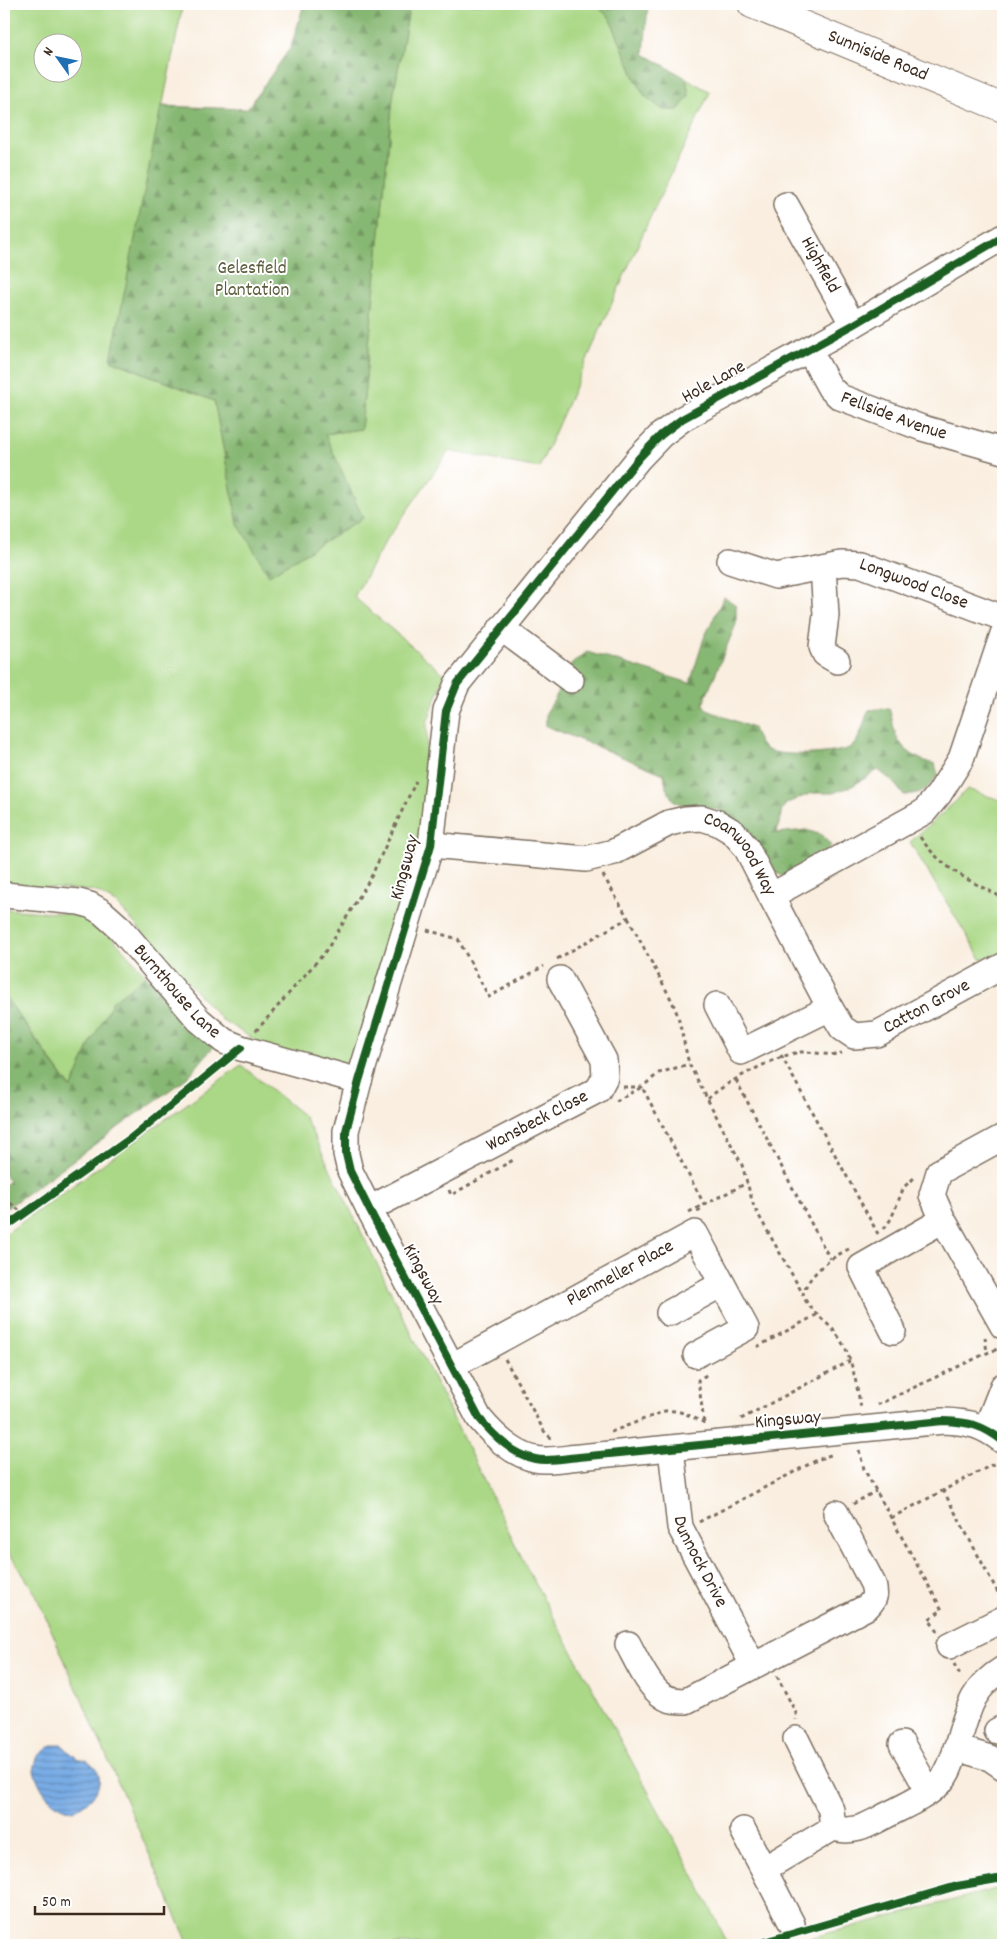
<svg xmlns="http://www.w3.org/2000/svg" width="1007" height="1949" font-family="Dekko,sans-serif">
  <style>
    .green { fill: #aad886; stroke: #728152; fill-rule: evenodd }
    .forest { fill: url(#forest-firs); stroke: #617148 }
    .water { fill: url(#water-rules); stroke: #5a6b82 }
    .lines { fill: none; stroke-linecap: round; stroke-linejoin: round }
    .minor-casing { stroke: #7e6f62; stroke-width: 28 }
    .major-casing { stroke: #7e6f62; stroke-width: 30 }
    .path { stroke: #7e6f62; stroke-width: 3; stroke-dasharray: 4 4; stroke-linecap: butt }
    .minor { stroke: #fff; stroke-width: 25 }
    .major { stroke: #fff; stroke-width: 28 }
    .cycleway-casing { stroke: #fff; stroke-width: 11 }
    .cycleway { stroke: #1b5e20; stroke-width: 8 }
    .labels { text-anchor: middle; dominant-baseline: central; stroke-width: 4; stroke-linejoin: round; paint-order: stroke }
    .street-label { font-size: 19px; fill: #3b2a1e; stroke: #fff }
    .park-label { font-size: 19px; fill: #5c5e3d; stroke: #fff }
  </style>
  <defs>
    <pattern id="forest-firs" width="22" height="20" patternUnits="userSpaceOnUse" patternTransform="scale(1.25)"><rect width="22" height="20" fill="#87b873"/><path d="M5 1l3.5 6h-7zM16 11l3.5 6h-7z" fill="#70965e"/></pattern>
    <pattern id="water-rules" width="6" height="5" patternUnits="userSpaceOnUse" patternTransform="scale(1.25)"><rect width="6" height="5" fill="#79ace5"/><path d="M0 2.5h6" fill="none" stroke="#648cb9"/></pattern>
  </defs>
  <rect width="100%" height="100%" fill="#fff"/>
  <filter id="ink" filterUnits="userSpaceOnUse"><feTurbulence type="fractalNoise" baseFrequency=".02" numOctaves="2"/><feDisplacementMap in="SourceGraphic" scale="10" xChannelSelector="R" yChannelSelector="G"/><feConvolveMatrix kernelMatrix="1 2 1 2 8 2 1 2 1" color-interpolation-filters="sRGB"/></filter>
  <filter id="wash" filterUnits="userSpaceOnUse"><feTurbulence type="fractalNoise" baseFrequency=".0096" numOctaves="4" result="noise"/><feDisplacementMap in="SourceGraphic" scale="20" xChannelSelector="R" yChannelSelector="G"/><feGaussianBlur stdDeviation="1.12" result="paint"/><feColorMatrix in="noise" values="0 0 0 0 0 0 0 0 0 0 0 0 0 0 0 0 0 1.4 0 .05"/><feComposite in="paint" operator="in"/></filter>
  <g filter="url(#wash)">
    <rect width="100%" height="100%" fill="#f9eedf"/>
    <path class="green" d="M4,4H183L111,360L214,401L238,524L325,434L361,429L393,97L410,4H595L610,18L635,78L645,96L663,109L678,110L689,96L686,78L710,92L649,220L539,468L449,451L385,542L354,597L445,675L427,723V776L424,818L358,1048L353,1065L347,1068L264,1046L221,1019L117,904L95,891L4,885ZM42,42H72V72H42Z
      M967,789L1003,801V954L981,959L910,842L955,802Z
      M4,909L71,914L100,924L146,975L92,1040L72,1089L4,995Z
      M241,1065L304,1116L528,1570L701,1889L728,1944L189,1945L35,1593L4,1545V1235Z
      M1003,1887V1945H783Z"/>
    <path class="forest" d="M304,4H410L393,97L361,429L325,434L363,518L269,575L238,524L214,401L111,360L161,106L247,109L291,47Z
      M595,4H648L644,54L686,78L689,96L678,110H663L645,96L635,78L610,18Z
      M724,597L736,605V624L703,704L707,710L753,728C756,735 759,747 767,750C783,757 836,755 851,747C861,741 863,721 869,710L889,708C892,716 893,728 896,735C902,751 920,761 935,764L938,775C927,790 922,794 904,795L890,779L878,770L852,786L833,793H812L787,803L782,809L777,833L806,830L822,835L831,846L809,868L783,876L774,872L724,812L700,805H682L673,800L666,788L664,774L546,726V713L556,697L558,690L568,667L587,652L690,683L704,638Z
      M146,975L214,1046L188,1077L4,1210V1185L9,1181L4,1174V995L71,1089L92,1040L113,1001Z"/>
    <path class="water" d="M52,1745H62C67,1749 72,1755 77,1758C80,1759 85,1759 88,1761C113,1778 92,1803 73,1811C50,1805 42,1793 34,1771L37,1757Z"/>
  </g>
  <g filter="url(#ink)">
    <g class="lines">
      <defs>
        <g id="minor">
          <path id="s1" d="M786,205L853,325"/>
          <path d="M1003,237L853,325L682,419L661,435L639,458L457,684L446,711L431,845L359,1081L346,1131V1154L350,1171L369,1209L479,1418C494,1436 512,1454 535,1459C548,1462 566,1458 579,1457L943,1421C970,1422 982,1425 1003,1441"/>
          <path id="s2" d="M809,350L830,388L840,397L922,428L1003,451"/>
          <path id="s3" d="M730,561L776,576L842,563L860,564L1003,618"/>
          <path d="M823,567L826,615L822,647L825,654L837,661"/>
          <path d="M501,628L571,680"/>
          <path id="s4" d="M431,845L586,859L614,852L669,823L686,819L702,818L718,823L733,832L746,847L771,896L924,812L939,794L961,759L1003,634"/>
          <path id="s5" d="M4,895L79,902L90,905L102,912L120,928L199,1020L224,1041L241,1048L359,1081"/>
          <path id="s6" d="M771,896L830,1008L842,1028L854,1036L877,1034L1003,966"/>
          <path d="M717,1005L741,1052L830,1008"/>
          <path d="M1003,1137L939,1172L932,1195L943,1220L1003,1326"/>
          <path id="s7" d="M369,1209L598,1090L605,1077L604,1060L560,979"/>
          <path d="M669,1313L722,1284"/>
          <path d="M893,1331L861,1267L943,1220"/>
          <path id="s8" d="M452,1366L695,1233L746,1328L696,1355"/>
          <path d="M986,1429L1003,1386"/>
          <path id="s9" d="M671,1449L680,1527L753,1665"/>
          <path d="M628,1644C636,1659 649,1688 663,1696C670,1701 678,1701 686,1701L867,1607C875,1599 876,1595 873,1584L836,1513"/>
          <path d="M949,1646L1003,1619"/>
          <path d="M997,1731L1003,1728"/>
          <path d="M796,1739L831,1810L833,1828"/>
          <path d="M902,1744L929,1792"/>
          <path d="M956,1748L990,1758L1003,1767"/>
          <path d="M743,1830L792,1924"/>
          <path d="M764,1869L833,1828C855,1834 868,1825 887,1815C904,1806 926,1797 940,1783C948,1774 951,1764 955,1753C967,1716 968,1690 1003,1669"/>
        </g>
        <g id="major">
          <path id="s10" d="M752,4L1003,108"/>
        </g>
      </defs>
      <use href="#minor" class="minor-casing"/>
      <use href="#major" class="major-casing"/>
      <path class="path" d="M920,837C943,870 969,880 1003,898
        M628,918L672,1001L678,1016L689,1064L742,1165L754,1207L803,1294
        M427,930L458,939L489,997L544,966
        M557,959L628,918L603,875
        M256,1031L326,951L370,879L416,781
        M781,1055L878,1234
        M736,1080L830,1259
        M623,1087H642L659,1073L689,1064
        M708,1099C723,1083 778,1055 800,1052C814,1051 829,1057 842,1053
        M616,1101L642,1087L704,1204L697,1213
        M449,1190L451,1195L515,1159
        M4,1198L24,1214
        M689,1212L747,1183
        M884,1229L891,1219L904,1187L915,1177
        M849,1249C833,1256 806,1276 803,1295C808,1309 825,1320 835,1332C852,1353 856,1383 861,1408
        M985,1337L987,1353
        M757,1347L818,1314
        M505,1359L544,1431L552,1439
        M877,1405L987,1353L1003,1347
        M741,1419L850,1361
        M704,1422L698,1380L708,1374
        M611,1432L665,1411C681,1409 691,1417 705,1423
        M859,1450L864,1469L942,1610L929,1619L937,1632
        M943,1490L1002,1600
        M853,1504L876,1491
        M891,1518L999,1461
        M699,1522L817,1460L833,1454
        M954,1664L962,1678
        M777,1676L796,1713V1720"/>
      <use href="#minor" class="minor"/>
      <use href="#major" class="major"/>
      <defs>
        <path id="cycleway" d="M1003,237L853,325L682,419L661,435L639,458L457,684L446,711L431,845L359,1081L346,1131V1154L350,1171L369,1209L479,1418C494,1436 512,1454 535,1459C548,1462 566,1458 579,1457L943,1421C970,1422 982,1425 1003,1441
          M4,1228L131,1138L241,1048
          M754,1945L957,1886L1003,1878"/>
      </defs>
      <use href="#cycleway" class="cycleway-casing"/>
      <use href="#cycleway" class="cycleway"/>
    </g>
  </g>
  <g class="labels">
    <g class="street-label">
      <text stroke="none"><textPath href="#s10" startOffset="136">Sunniside Road</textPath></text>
      <text stroke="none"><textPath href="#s1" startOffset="69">Highfield</textPath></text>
      <text transform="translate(714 383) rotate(-29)">Hole Lane</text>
      <text stroke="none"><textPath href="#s2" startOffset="114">Fellside Avenue</textPath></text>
      <text stroke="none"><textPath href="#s3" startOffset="191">Longwood Close</textPath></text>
      <text stroke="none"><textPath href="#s4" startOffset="335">Coanwood Way</textPath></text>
      <text transform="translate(406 868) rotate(-75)">Kingsway</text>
      <text stroke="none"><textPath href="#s5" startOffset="210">Burnthouse Lane</textPath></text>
      <text stroke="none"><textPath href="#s6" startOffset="244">Catton Grove</textPath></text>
      <text stroke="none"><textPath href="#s7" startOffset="190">Wansbeck Close</textPath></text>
      <text stroke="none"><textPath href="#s8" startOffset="192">Plenmeller Place</textPath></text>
      <text transform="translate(422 1275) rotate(62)">Kingsway</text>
      <text transform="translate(788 1421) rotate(-5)">Kingsway</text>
      <text stroke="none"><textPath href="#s9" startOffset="118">Dunnock Drive</textPath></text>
    </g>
    <g class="park-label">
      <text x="252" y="269">Gelesfield<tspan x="252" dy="22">Plantation</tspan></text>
    </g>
  </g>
  <rect width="1007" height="1949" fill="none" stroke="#fff" stroke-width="20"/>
  <g transform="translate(58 58) rotate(303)"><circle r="24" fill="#ffffff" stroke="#b1aaa5"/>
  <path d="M0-4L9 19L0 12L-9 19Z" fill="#1f6fb2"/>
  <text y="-8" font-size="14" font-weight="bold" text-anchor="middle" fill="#3b2a1e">N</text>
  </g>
  <path d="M35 1906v8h129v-8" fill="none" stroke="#3b2a1e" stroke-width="2.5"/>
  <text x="42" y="1906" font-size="15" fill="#3b2a1e" stroke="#ffffff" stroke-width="4" paint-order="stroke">50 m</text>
</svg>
